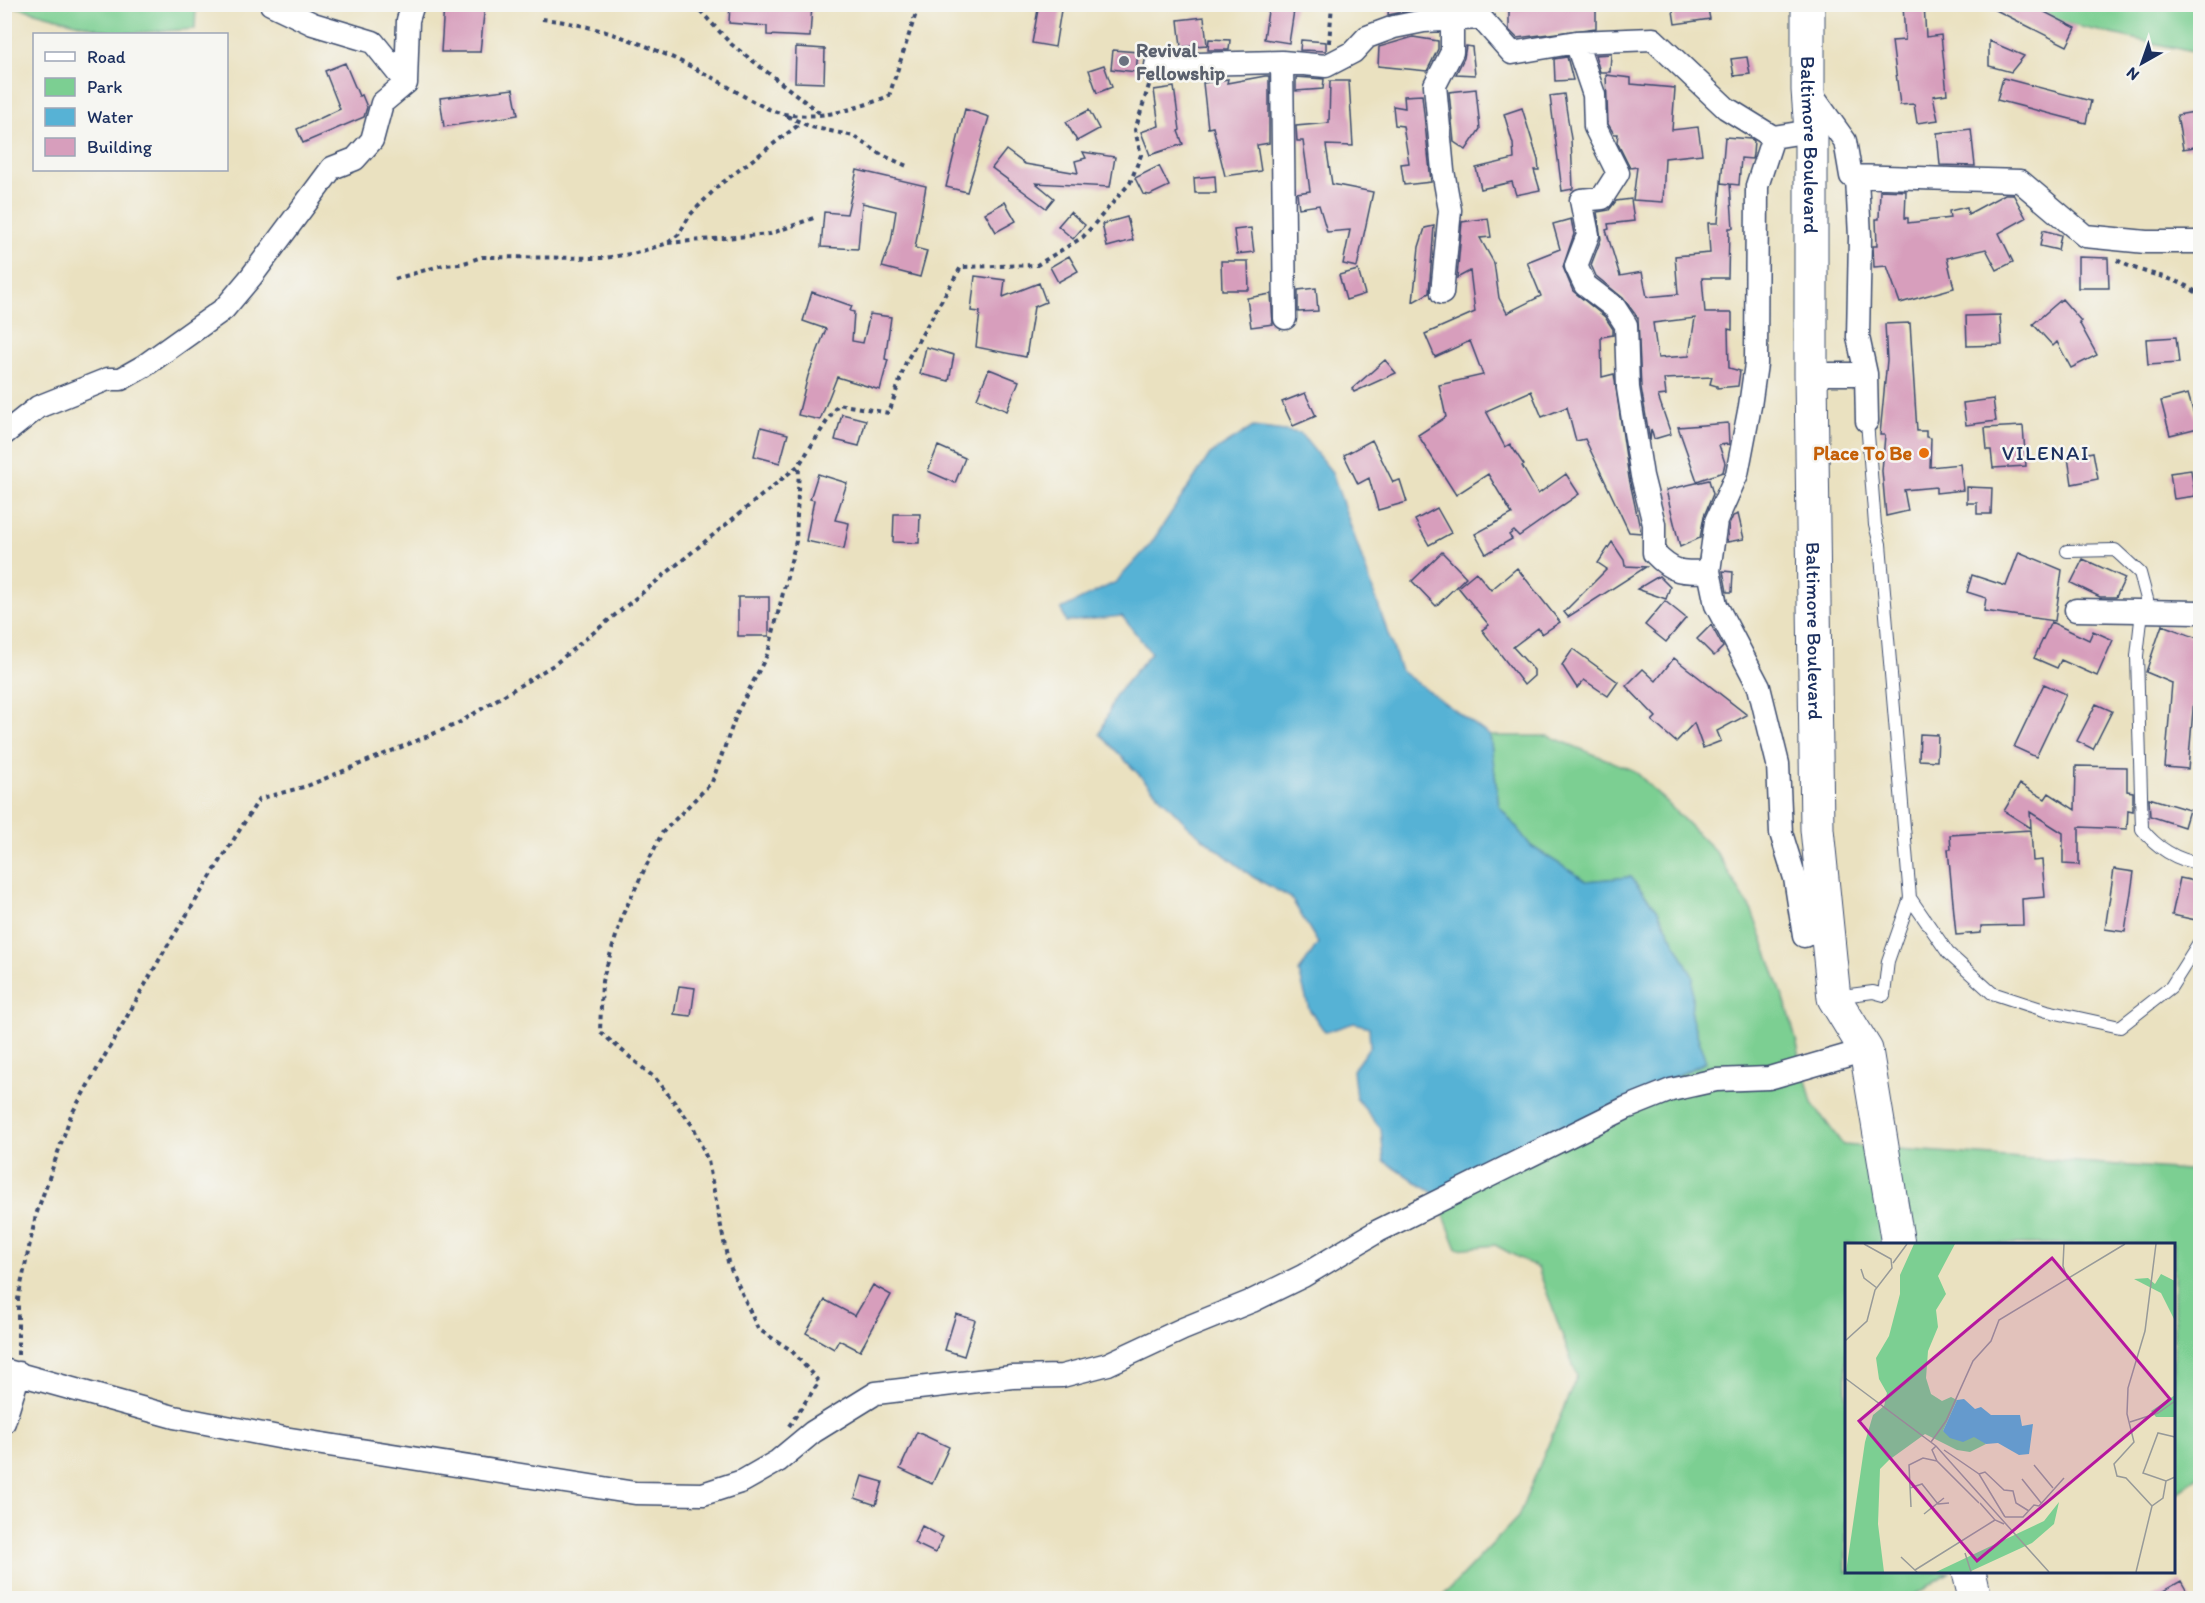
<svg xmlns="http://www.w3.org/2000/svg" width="2205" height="1603" font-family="Itim,sans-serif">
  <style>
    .green { fill: #7ccf92; stroke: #4c7f78; stroke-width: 1.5 }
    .water { fill: #57b2d5; stroke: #39709a; stroke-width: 1.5 }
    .building { fill: #d79ebc; fill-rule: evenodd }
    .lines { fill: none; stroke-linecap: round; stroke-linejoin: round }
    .service-casing { stroke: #3a4a6d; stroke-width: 14 }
    .minor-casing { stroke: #3a4a6d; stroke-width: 25 }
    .trunk-casing { stroke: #3a4a6d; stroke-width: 35 }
    .path { stroke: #3a4a6d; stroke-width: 4; stroke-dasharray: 4.5 4.5; stroke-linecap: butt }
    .service { stroke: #fff; stroke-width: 12 }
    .minor { stroke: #fff; stroke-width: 22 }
    .trunk { stroke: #fff; stroke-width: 33 }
    .worship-dot { fill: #6b7280; stroke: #f6f6f2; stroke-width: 2 }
    .food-dot { fill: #e8710a; stroke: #f6f6f2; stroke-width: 2 }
    .labels { text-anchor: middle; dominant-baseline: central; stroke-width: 5; stroke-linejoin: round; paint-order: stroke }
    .worship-label { font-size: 20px; font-weight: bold; fill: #5b616d; stroke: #f6f6f2; text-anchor: start }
    .street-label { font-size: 20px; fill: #1b2f5e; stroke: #f6f6f2 }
    .food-label { font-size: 20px; font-weight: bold; fill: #c56008; stroke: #f6f6f2; text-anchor: end }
    .neighbourhood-label { font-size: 21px; letter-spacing: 1.5px; fill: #1b2f5e; stroke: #f6f6f2 }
    .inset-road { fill: none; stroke: #979a99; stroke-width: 1.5 }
    .view { fill: #b5179e; fill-opacity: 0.15; stroke: #b5179e; stroke-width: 3 }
    .inset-edge { fill: none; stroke: #1b2f5e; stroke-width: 3 }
  </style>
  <rect width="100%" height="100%" fill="#f6f6f2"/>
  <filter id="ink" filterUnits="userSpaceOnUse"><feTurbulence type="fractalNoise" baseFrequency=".0167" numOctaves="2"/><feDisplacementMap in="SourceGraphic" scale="12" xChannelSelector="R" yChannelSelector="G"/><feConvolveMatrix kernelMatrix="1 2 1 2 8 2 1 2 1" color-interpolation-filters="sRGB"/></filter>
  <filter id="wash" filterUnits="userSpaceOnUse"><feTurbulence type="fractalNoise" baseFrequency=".008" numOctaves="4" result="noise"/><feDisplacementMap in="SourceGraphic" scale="24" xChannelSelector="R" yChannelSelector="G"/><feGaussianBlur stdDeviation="1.35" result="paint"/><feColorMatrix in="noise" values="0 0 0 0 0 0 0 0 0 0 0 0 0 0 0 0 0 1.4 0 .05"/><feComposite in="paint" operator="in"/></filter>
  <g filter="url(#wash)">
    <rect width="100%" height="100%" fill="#eae1c0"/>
    <path class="green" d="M5,4H196V5L195,29L117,34Z
      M1983,5H2200V54L2175,48Z
      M1490,736H1549L1635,771L1716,852L1752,911L1789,1013L1812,1103L1843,1145L2200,1171V1476L2174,1495V1244H1846V1572H1950L1910,1598H1441L1518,1517L1577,1376L1538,1268L1495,1245L1457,1249L1436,1195L1587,1118L1706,1062L1691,1016L1693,977L1657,909L1630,877L1586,881L1531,846L1499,806Z"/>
    <path class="water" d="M1253,427L1300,433L1332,472L1401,671L1490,736L1499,806L1531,846L1586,881L1630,877L1657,909L1693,977L1691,1016L1706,1062L1587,1118L1436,1195L1384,1161L1381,1129L1356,1098L1353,1070L1370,1046L1369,1027L1354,1023L1325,1032L1309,1009L1299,972L1318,943L1291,898L1253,877L1190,828L1100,734L1115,696L1151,653L1122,616L1066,622L1061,609L1116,582L1150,545L1210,454Z"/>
    <g id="blocks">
      <path class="building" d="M444,4H485L480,52H441Z
        M730,4H812L810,37L767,35V26L729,23Z
        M1039,4H1062L1055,47L1032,43Z
        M1269,4H1295L1289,43L1264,39Z
        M1389,4H1412V10L1388,15Z
        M1509,4H1596V28L1517,38L1509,30Z
        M1672,4H1707L1710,19L1675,24Z
        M1903,4H1924L1926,37L1941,35L1947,94L1933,96L1938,120L1917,123L1914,104L1900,105L1892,41L1905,40Z
        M1984,4H2029L2076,28L2067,46Z
        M1204,17L1207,45L1181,47L1178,20Z
        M1413,37L1438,41V49L1427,71L1378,66L1379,47Z
        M1209,39L1230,40L1229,50H1208Z
        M1301,40L1326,42V51L1300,50Z
        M1989,41L2024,56L2011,72L1989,66Z
        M1466,46L1472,47L1475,75L1456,74L1464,58Z
        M796,47L825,49L824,83L795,82Z
        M1113,50L1138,52L1136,72L1111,69Z
        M1611,54L1610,72H1600L1595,55Z
        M1567,57L1573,80L1555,81L1554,59Z
        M1747,57L1750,74L1734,76L1731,59Z
        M345,63L359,96L362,95L367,107L364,117L303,143L297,129L340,109L325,71Z
        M1104,65L1112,87L1097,93L1089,70Z
        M1606,75L1631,78V84L1675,88L1672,130L1698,127L1702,154L1665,158L1663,202L1633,200L1637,167L1630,168L1617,142L1618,134H1614L1608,124Z
        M1265,76H1269V143L1257,145L1261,171L1225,176L1213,127L1208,128L1203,83L1228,79L1227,83Z
        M1296,77L1324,79L1323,89L1296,91Z
        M2003,78L2091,101L2086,123L1997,100Z
        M1330,81H1349L1353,146L1326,145L1332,184L1373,192L1357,267L1343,264L1350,230L1327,232L1319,205L1299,208L1297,193L1310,191L1303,141H1297L1296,126L1329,123Z
        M1174,87L1180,130L1178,131L1183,144L1150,155L1141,132L1159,126L1154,90Z
        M513,89L518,115L444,127L440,98Z
        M1476,89L1480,129L1466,150L1454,142L1449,92Z
        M1564,94L1571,139L1573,189L1562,191L1550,96Z
        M1422,95L1431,182L1404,185L1401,164L1409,163L1403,126L1395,125L1393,106L1405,108L1404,96Z
        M1522,108L1538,160L1539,170H1534L1540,190L1516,195L1512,182L1481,189L1476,168L1514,159L1513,144L1504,114Z
        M965,109L989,117L967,192L946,187Z
        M1089,110L1099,129L1077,141L1066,122Z
        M2200,111V146L2183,149L2177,115Z
        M1971,129L1975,166L1940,165L1937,133Z
        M1725,137L1751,139L1754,141L1753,154L1752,159L1741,158L1739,185L1730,184L1733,228H1729L1728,278H1702L1705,313H1732V330L1728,329L1729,368L1740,371L1738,386L1717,388V386L1710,384L1712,377L1664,379L1666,395L1658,396L1671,434L1654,439L1651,429L1650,441L1641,387L1638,318L1623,298L1596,276L1591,265L1601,239L1597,212L1609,210L1616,201L1631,199L1634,221L1608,224L1609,229L1606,230L1620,276L1642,272L1647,297L1678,294L1675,256L1710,253L1708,223H1718L1721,183L1730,184L1721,183ZM1695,318L1689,356L1658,358L1653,323Z
        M1006,150L1025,164L1078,173L1075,161L1086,158L1083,152L1115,157L1110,187L1036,183L1054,198L1046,208L992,168Z
        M1159,166L1169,186L1150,195L1143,194L1135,178Z
        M857,170L926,186L915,248L927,251L920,277L882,267L891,242L896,211L862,203L858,249L821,247L824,212L847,214Z
        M1215,176L1216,193H1195L1194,178Z
        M1880,190L1906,191L1905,218H1908V223L1950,218L1949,211L1967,207L1968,214L2005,194H2013L2026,218L1999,233L2013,262L1997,270L1986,249L1947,258L1954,288L1900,303L1887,266L1874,267L1873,246H1877L1876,219H1879Z
        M1005,202L1016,221L996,232L985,213Z
        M1070,212L1085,225L1073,239L1058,226Z
        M1127,217L1133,240L1107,247L1102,224Z
        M1488,218L1491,237L1480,238L1494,263L1499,298L1507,313L1541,296L1527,262L1560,249L1553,224L1571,219L1574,234L1563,267L1573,291L1605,317L1613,329V335L1601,337L1602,377L1614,374L1629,478L1641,533L1629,532L1585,439L1576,441L1567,407L1542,417L1531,391L1486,411L1505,447L1510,444L1524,465L1522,466L1538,494L1566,474L1579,494L1519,536L1514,531L1509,535L1512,539L1486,554L1475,534L1512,514L1488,474L1456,495L1418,435L1446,417L1439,385L1483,375L1470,341L1435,357L1425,334L1475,312L1470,271L1457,278L1462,222Z
        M1434,226L1429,293L1413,302L1419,247L1425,228Z
        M1251,228L1254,252L1237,254L1234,230Z
        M2043,230L2061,235L2058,250L2040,246Z
        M1069,256L1078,271L1058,282L1050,267Z
        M2078,257L2108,258L2109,288H2078Z
        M1221,261H1248L1249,290H1222Z
        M1358,270L1365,294L1346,300L1339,275Z
        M975,276L1005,280L1003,297L1039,283L1046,302L1034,307L1026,357L976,347L980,312L971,311Z
        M1316,288L1318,311L1298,312V290Z
        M812,292L852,306L850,311L854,312L852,341L863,343L870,314L891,317L885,359L888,360L880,390L837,377L820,420L798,415L808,376L826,329L803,321Z
        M1271,294L1273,324L1251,327L1247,298Z
        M2062,299L2081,321L2079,322L2097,355L2071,368L2057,342L2053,346L2033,324Z
        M2000,315L2002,345L1967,346L1966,316Z
        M1910,323L1917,431H1926V437L1931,438L1930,467L1960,464L1963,490L1936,493V487L1904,490L1908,511L1886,516L1882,471L1885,435H1880L1887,360L1885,324Z
        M2176,337L2179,363L2148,365L2146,339Z
        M926,347L954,355L949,381L920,374Z
        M1385,360L1396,373L1354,392L1352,389Z
        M989,369L1019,381L1007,411L977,398Z
        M1305,393L1316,416L1293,426L1282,402Z
        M2188,394L2198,428L2170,435L2161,401Z
        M1993,399L1996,421L1966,425L1963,403Z
        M842,414L866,420L859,446L835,440Z
        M1728,423L1729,444L1719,445L1725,463L1723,472L1697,481L1678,427Z
        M2023,426L2026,466L1993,468L1991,450H1987L1985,428Z
        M761,427L788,434L780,463L754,456Z
        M1372,440L1393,482L1400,480L1407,502L1378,510L1369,478L1358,484L1344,455Z
        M938,446L965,458L955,483L928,471Z
        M2093,452L2098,479L2072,484L2068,457Z
        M2191,470L2195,496L2174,499L2170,473Z
        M818,474L847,483L835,520L849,523L844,549L806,541L814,500L810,499Z
        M1709,480L1713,494L1704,516L1700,538L1680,547L1666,490Z
        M1967,487L1992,488L1991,514H1977V503H1967Z
        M1437,508L1451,533L1429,545L1415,520Z
        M894,514H920L919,543L893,542Z
        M1738,514L1744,539L1727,542L1729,525L1733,516Z
        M1612,542L1624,560L1625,566L1646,567L1568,617L1564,612L1607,569L1598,563Z
        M1442,552L1466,577L1436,606L1412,581Z
        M2019,552L2062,570L2055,621L1984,611L1986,598L1967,592L1972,575L2006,586Z
        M2083,559L2125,578L2116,597H2100L2071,583Z
        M1517,568L1560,622L1542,634L1538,628L1513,647L1534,670V676L1524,685L1482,630L1489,625L1458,587L1476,572L1491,590Z
        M1723,571L1733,572L1732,592H1727Z
        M1659,576L1670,587L1666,599L1637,589Z
        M738,597H769V636H738Z
        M1665,601L1686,618L1666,642L1645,625Z
        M2051,622L2089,640L2093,631L2113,640L2097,676L2061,660L2057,668L2034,658Z
        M1711,625L1723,647L1714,656L1697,639Z
        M2162,625L2200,639V676L2196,675L2188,769L2165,767L2172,683L2146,672Z
        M1573,649L1618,682L1608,696L1584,680L1577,688L1562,665Z
        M1674,658L1747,715L1717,731L1721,741L1703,748L1694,723L1676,742L1652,721L1656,717L1626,686L1643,669L1656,681Z
        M2044,684L2066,694L2036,757L2014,747Z
        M2096,704L2112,711L2093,749L2077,741Z
        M1920,734L1938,735L1937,761L1919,760Z
        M2076,766L2127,767V791L2133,792V811L2128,810L2127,829L2079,827V865L2063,864V833L2030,812L2031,828L2004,811L2020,784L2045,799L2049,793L2075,810Z
        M2149,798L2189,810L2184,827L2150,816Z
        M2031,830L2033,861L2042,860L2045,897L2022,899L2023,925L1981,926V933L1956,935L1948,849H1951L1950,835Z
        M2114,869L2134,872L2125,932L2105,929Z
        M2180,878L2200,882L2196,920L2172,915Z
        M679,986L695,988L691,1016L674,1014Z
        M873,1285L891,1295L860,1351L839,1340L834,1349L806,1333L825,1300L855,1316Z
        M956,1314L975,1320L964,1356L945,1350Z
        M917,1432L949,1447L932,1484L900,1469Z
        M862,1476L883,1482L876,1505L855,1498Z
        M922,1526L943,1537L935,1553L914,1543Z
        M2181,1581L2191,1599H2149Z"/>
    </g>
  </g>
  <g filter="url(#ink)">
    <use href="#blocks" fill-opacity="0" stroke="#3a4a6d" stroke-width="1.5"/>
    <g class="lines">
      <defs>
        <path id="service" d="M2067,551L2115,550L2140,573L2147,599L2142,611L2137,656L2142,829C2156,847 2177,861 2200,863
          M1910,898L1948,953L1992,993L2047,1011L2120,1027L2171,987L2200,941
          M1835,997L1873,992L1884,995L1888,961L1910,898L1880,544L1875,525L1867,421"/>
        <path id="minor" d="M271,4L313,24L373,42L406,83
          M1576,42L1594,95L1595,127L1618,173L1602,198L1581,200L1588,235L1576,266L1585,285L1615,308L1626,325L1628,388L1642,476L1654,524V553C1673,573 1682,573 1709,571
          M1282,62L1285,318
          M1156,65L1282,62L1326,66L1353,52L1367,37L1394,27L1424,21L1481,18L1512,53L1576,42L1653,39L1726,108L1773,137L1811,131
          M406,83L408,20L413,4
          M1809,91L1845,141L1851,176L1857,178L1860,237L1858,337L1866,374H1811
          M1773,137L1757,186L1756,364L1750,406L1737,474L1716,521L1709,571L1716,605L1759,687L1778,764L1781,833L1795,878L1804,936
          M1851,176L2020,181L2085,236L2146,242H2200
          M1442,293L1450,210L1443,171L1435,85L1452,52V22
          M1866,374L1867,421
          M4,434L38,407L108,379H121L144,366L224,309L251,277L332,168L355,159L372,140L382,103L406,83
          M2076,610L2200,612
          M4,1370L174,1417L284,1438L635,1493L703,1494L743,1481L778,1461L813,1432L876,1393L1012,1377L1062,1376L1108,1364L1183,1329L1252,1301L1303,1276L1378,1231L1626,1108L1671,1090L1716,1080L1769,1078L1866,1050
          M4,1422L19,1373"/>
        <g id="trunk">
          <path id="s1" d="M1808,4V90L1811,131V374L1817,829L1834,998L1866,1050L1898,1244"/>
          <path d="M1969,1572L1975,1598"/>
        </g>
      </defs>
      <use href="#service" class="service-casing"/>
      <use href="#minor" class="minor-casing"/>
      <use href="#trunk" class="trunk-casing"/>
      <path class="path" d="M694,4L731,44L821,114
        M542,19C602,25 659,49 711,77C734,89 760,109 785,114C820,120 856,109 889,96L919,4
        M1329,43L1332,4
        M787,116L811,127L854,136L882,155L907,166
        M668,243L770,234L816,217
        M2117,260C2143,276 2179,275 2200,296
        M395,279L443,265L461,264L482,257L604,258L636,253L668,243L679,234L690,215L718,186L801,123
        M18,1355V1299L36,1215L71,1115L166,948L259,799L307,786L457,724L555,664L799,465L838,404L889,413L906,362L961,267L1037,265L1083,237L1130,183L1141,155L1135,130L1150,82
        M789,1426L819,1382L791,1350L758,1329L728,1262L708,1161L693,1126L656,1079L600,1032L602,981L623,914L662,833L712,782L737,713L768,653L796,541L799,466"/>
      <use href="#service" class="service"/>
      <use href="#minor" class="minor"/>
      <use href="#trunk" class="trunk"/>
    </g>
  </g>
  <circle class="worship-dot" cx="1124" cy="61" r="6"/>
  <circle class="food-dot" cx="1924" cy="453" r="6"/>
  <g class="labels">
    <g class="worship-label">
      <text x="1136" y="50">Revival<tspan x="1136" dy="23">Fellowship</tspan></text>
    </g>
    <g class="street-label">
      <text stroke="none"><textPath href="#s1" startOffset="141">Baltimore Boulevard</textPath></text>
      <text stroke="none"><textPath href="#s1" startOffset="627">Baltimore Boulevard</textPath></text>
    </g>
    <g class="food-label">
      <text x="1912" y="453">Place To Be</text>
    </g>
    <g class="neighbourhood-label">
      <text x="2046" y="452">VILENAI</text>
    </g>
  </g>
  <g transform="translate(1845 1243)">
    <rect width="330" height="330" fill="#eae1c0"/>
    <path d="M69,1H110L93,33L101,51L91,67L93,84L83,108L81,135L86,151L97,158L106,154L112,157L98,188L135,195L141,201L125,209L112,207L80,191L44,217L35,226L33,281L39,329H1L20,199L28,172L39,163L42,150L34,136L31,115L44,93L55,51V32ZM316,31L330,38V78L316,50L289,36L303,35L310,41ZM330,152V174H311L306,168ZM214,259L209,281L187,300L124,329H91L199,278Z" fill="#7ccf92"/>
    <path d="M119,156L130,166L136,164L146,172H175L177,183L188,181L184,211L174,212L153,200L141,201L129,194L118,199L105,195L98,188L112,157Z" fill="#57b2d5"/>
    <path class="inset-road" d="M219,1L218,23L223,37M48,20L62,1M16,26L19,35L32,45M0,98L22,78L30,47L47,25L46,16L19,1M0,135L91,203L204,329M285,179L313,170L330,158M330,194L313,190L298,230L321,238L330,234M86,199L101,178L128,118L146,98L154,77L280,1M91,203L87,207L92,218L134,260M99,207L134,231L160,274M189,222L208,245M134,231L140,229L159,247L168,248L171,260L184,268M177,236L197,261M65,245L77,241L93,261L104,260M135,260L150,277L159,281M307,263L281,235L272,233L269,221L289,199L282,171L283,145L300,88L311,1M66,264L64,222L78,215L92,218M79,271L99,255M160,274H178L189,262L194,263L219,235M120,310L126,329M56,314L72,329M70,327L150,277M291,329L307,263L318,255L321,238"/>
    <path class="view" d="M207,15L325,156L132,318L14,178Z"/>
    <rect width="330" height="330" class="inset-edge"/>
  </g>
  <rect width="2205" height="1603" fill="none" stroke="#f6f6f2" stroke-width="24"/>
  <rect x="33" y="33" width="195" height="138" fill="#f6f6f2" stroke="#9ea6b7" stroke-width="1.5"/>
  <rect x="45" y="52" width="30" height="9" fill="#ffffff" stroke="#9ea6b7" stroke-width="1.5"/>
  <text x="87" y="63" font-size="18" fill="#1b2f5e">Road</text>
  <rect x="45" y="78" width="30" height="18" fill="#7ccf92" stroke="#9ea6b7" stroke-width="1.5"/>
  <text x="87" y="93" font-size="18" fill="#1b2f5e">Park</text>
  <rect x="45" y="108" width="30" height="18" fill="#57b2d5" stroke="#9ea6b7" stroke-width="1.5"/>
  <text x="87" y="123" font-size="18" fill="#1b2f5e">Water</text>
  <rect x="45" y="138" width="30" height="18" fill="#d79ebc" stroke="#9ea6b7" stroke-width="1.5"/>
  <text x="87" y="153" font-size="18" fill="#1b2f5e">Building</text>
  <g transform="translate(2142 63) rotate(220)" stroke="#f6f6f2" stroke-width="4.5" paint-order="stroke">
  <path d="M0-4.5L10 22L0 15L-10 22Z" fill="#1b2f5e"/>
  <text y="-9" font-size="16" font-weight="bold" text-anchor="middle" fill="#1b2f5e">N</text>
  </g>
</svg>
